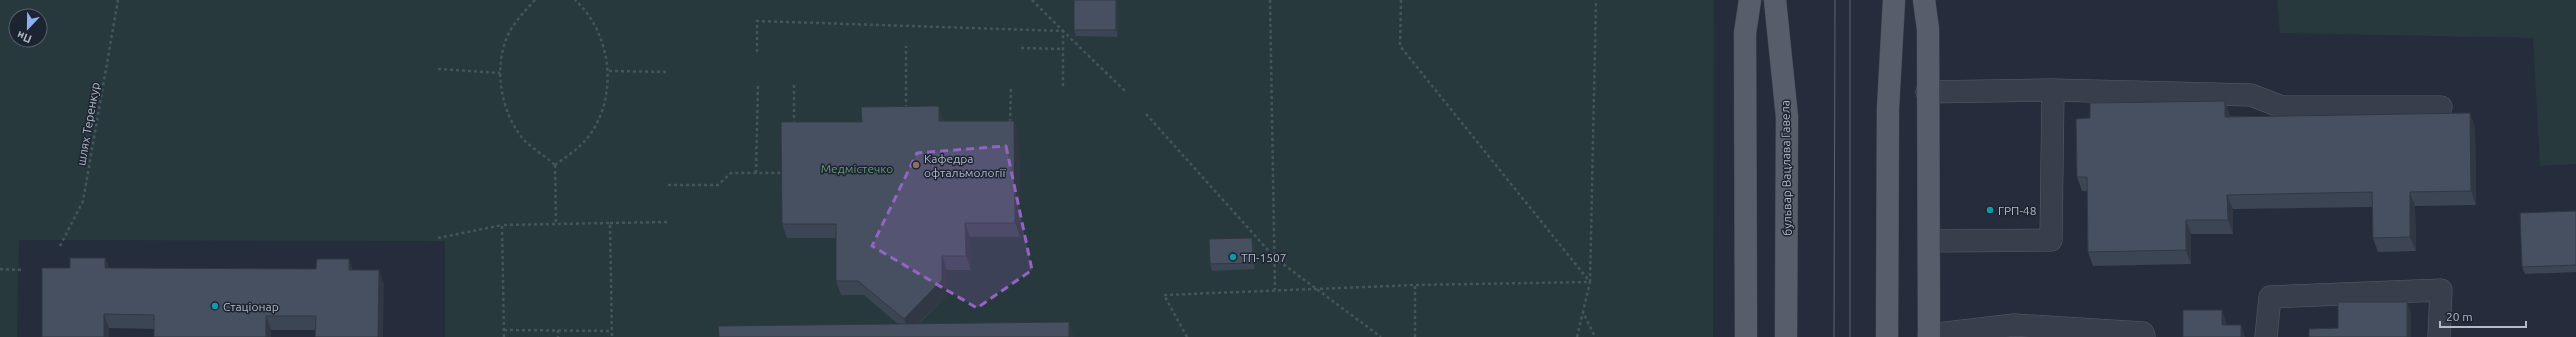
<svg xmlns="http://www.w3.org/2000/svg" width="2576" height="337" font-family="Ubuntu,sans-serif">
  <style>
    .green { fill: #27393d; fill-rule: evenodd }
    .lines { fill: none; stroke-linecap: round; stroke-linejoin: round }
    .minor-casing { stroke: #565d6a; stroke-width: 23 }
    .major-casing { stroke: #414855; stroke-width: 23 }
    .path { stroke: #44565a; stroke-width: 2.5; stroke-dasharray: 3 3; stroke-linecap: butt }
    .minor { stroke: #383f4c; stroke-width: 22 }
    .major { stroke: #565e6c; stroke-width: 22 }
    .tram { stroke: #5b6373; stroke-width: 1 }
    .wall { fill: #3c4553 }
    .shaded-wall { fill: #313843 }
    .building { fill: #465060; stroke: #313843 }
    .marked { fill: #9265c2; fill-opacity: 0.2; stroke: #9265c2; stroke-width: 3; stroke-dasharray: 8 5; stroke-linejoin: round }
    .education-dot { fill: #8d6e63; stroke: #1d2431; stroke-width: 1.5 }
    .culture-dot { fill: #0f9aa8; stroke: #1d2431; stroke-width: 1.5 }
    .labels { text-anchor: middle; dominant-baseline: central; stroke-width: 3; stroke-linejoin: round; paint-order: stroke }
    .street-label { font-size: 12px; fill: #b4bac7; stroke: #1d2431 }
    .poi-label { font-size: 12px; fill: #b4bac7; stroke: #1d2431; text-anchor: start }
    .park-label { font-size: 12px; fill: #6c9778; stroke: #1d2431 }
  </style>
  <rect width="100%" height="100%" fill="#252d3c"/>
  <path class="green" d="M0,0H1714L1713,337H445V241L19,240L17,337H0ZM16,16H40V40H16Z
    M2277,0H2576V164L2540,166L2533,38L2280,33Z"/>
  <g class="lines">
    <defs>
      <path id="minor" d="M2053,90L2251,95L2282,107H2441
        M1927,92L2053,90L2051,240L1929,241
        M1929,335L2014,325L2143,333L2144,337
        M2266,337L2270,297L2441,290L2439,337"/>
      <path id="major" d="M1775,0L1787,117L1786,337
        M1924,0L1928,29L1929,337
        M1746,337L1745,33L1750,0
        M1887,337L1888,108L1894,0"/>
    </defs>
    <use href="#minor" class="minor-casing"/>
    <use href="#major" class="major-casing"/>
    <path class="path" d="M535,0C526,10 517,19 510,31C492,64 500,115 526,142C535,150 546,157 555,165
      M1032,0L1063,31V87
      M1270,0L1275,290
      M1401,0L1400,46L1590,282L1583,312L1595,337
      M1021,48L1063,49
      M757,52V21L1063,31L1125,91
      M438,69L500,73
      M609,71L669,72
      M906,108V46
      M1146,114L1275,258L1381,337
      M1010,122L1011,86
      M794,124V84
      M555,165C564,158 574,152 582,144C620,105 614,35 575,0
      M555,165L556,224
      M756,173L758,83
      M668,185H718L731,173H783
      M610,223L668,222
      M438,238L502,225
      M60,246L83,201L118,0
      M0,269L23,270
      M504,330L612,331
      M558,330V337
      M504,337L502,225L610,223L612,337
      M1187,337L1164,295L1415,285L1590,282L1596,0
      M1415,337V285
      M1577,337L1583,312"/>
    <use href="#minor" class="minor"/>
    <use href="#major" class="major"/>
    <path class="tram" d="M1834,337L1835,0
      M1850,337V0"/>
  </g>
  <path class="wall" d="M1074,0H1118V37L1076,36L1074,30Z
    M2230,115V116L2475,127L2476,205L2415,206L2416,251L2378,252L2373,238L2372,207L2233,209V234H2191V264L2093,266L2088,252L2087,191H2082L2077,177Z
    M944,120V121H1014L1019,135L1020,237H970L971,270H947V295L919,324L1074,336L898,324L864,295H841L836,281V238H787L782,224L862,122Z
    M2576,211V272L2525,274L2522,267Z
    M1252,238L1254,244L1255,269L1212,271L1210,264Z
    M105,258L109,268L353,270L384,284L316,330H271V337H154V329L109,328L70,268Z"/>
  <path class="shaded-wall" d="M1116,0H1118V37L1116,30Z
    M2225,101L2230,115V131L2225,117Z
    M939,106L944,120V135L939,121Z
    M2470,113L2475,127L2476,205L2471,191Z
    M1014,121L1019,135L1020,237L1015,223Z
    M2410,192L2415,206L2416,251L2410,237Z
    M2227,195L2233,209V234L2228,220Z
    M2186,220L2191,234V264L2186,250Z
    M965,223L970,237L971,270L966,256Z
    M1252,238L1254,244L1255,269L1253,263Z
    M942,256L947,270V295L909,333L904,319Z
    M105,258L110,272L105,268Z
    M349,259L354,273L349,270Z
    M379,270L384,284L383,337H378Z
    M2407,302L2411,313V337H2407Z
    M2222,310L2226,321V336L2222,325Z
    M104,314L109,328V337H104Z
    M266,316L271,330V337H266Z
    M1069,322L1074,336V337H1069Z
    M2241,325L2245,336V337H2241Z"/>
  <path class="building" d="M1074,0H1116V30H1074Z
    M2225,101V117L2470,113L2471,191L2410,192V237L2373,238L2372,192L2227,195L2228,220H2186V250L2088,252L2087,177H2077L2076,119L2090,118V103Z
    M939,106V121H1014L1015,223H965L966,256H942V280L904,319L858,281H836V224H782L781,122H862L861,107Z
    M2576,211V265L2522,267L2520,213Z
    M1252,238L1253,263L1210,264L1209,239Z
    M70,258H105V268L316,269L317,259H349V270H379L378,337H315L316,316H266V337H154V315L104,314V337H42V268H70Z
    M2338,302H2407V337H2309V329L2338,328Z
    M2183,310H2222V325H2241V337H2183Z
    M1069,322V337H719L718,326Z"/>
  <path class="marked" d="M1006,146L1032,270L977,308L872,246L917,153Z"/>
  <circle class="education-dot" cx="916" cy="165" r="4"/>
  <g class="culture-dot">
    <circle cx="1990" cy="210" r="4"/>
    <circle cx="1233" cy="257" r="4"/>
    <circle cx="215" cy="306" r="4"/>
  </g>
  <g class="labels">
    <g class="street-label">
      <text transform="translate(88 124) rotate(-80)">шлях Теренкур</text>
      <text transform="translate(1786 168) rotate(-91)">бульвар Вацлава Гавела</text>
    </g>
    <g class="poi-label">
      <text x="924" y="158">Кафедра<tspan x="924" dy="14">офтальмології</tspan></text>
      <text x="1998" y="210">ГРП-48</text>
      <text x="1241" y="257">ТП-1507</text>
      <text x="223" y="306">Стаціонар</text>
    </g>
    <g class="park-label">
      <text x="857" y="168">Медмістечко</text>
    </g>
  </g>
  <g transform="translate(28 28) rotate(202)"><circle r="19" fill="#1d2431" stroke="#59606d"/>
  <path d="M0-3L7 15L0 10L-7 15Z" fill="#8eb0f2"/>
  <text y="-6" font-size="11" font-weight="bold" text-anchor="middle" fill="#b4bac7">Пн</text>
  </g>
  <path d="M2440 321v6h86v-6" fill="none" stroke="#b4bac7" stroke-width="2"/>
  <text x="2446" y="321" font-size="12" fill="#b4bac7" stroke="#1d2431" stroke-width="3" paint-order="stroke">20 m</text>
</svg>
